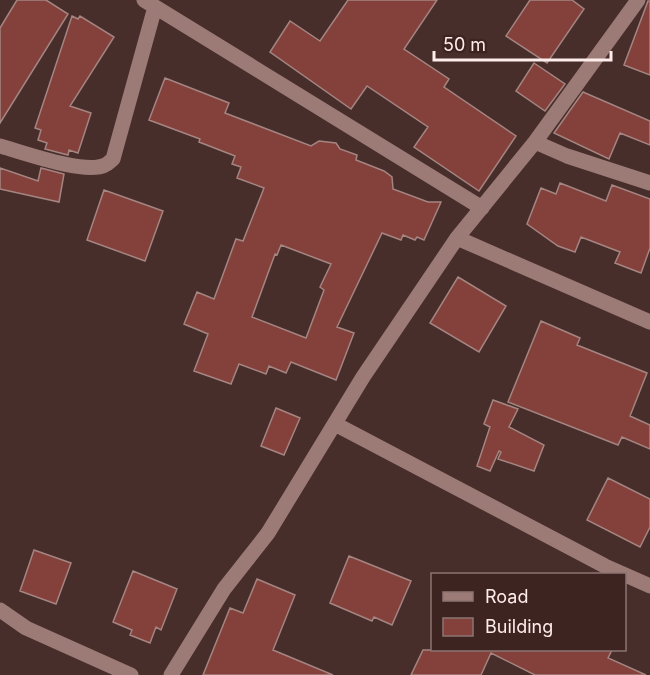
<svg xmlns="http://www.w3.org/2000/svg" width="650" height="675" font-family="Inter,sans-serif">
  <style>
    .building { fill: #84403b; stroke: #a48581; stroke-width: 1.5; fill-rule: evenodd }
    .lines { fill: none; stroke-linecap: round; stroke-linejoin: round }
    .minor { stroke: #9c7b77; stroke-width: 15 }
  </style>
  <rect width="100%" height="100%" fill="#482e2b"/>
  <path class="building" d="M17,0H46L68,14L0,123V28Z
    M348,0H437L404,49L449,79L444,87L516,136L479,191L414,147L428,127L367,86L351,109L270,52L290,21L320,41Z
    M530,0H572L584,9L547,63L506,36Z
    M648,1H650V75L624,65Z
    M72,16L78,19L80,16L114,37L70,106L91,113L78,153L69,150L68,155L45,149L47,143L38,140L41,130L35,128Z
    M534,63L565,84L545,111L516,91Z
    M165,78L229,103L225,113L311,146L319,141L336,143L340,149L357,155L356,160L384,171L392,177L393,189L428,202H441L424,240L417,237L415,240L403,235L401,240L382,233L337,327L354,333L336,380L291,362L286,373L269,366L266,374L239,364L231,384L194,371L208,334L184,324L197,292L214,299L236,239L243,241L264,188L237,178L241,167L232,164L235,156L199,142L200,139L149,120ZM281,245L331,264L320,287L324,290L306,338L252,317L275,254L277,255Z
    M583,92L650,121V145L620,133L609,159L554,133Z
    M0,168L38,181L41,168L64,174L59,202L0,189Z
    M560,183L606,201L612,185L650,199V248L641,273L615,263L620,252L581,237L575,252L558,246L527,224L541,188L556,194Z
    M104,190L163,211L145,261L87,240Z
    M458,277L506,306L479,352L430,323Z
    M541,321L580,338L577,345L647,373L630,416L650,425V449L622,437L618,445L508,402Z
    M493,400L518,409L509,427L544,445L534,471L498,459L501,452L499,451L490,471L477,466L490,427L484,424Z
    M276,408L300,418L284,455L261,446Z
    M608,478L650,499V527L640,547L587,520Z
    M34,550L71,563L56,604L20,591Z
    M349,556L411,581L392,625L374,617L372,621L330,603Z
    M133,571L177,589L161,630L156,627L150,643L130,635L132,630L113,622Z
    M257,579L295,595L273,650L333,675H203L230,608L243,613Z
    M423,650H612L608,658L646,675H535L491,653L481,675H411Z"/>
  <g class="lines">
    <path class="minor" d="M144,0L482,208
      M535,142L638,0
      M0,146C22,152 85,175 105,165C108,164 110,161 113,159L155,7
      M457,238L650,322
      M335,424L605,566L650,586
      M0,610L26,628L131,675
      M171,675L224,589L268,533L363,377L457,238L535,142L567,156L650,183"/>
  </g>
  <rect x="431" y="573" width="195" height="78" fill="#3d2421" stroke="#8b7472" stroke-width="1.5"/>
  <rect x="443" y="592" width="30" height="9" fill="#9c7b77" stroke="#8b7472" stroke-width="1.5"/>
  <text x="485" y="603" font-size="18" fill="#ffedeb">Road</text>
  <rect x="443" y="618" width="30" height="18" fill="#84403b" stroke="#8b7472" stroke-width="1.5"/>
  <text x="485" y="633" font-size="18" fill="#ffedeb">Building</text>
  <path d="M434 51v9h177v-9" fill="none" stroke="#ffedeb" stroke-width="3"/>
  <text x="443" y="51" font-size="18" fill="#ffedeb" stroke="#3d2421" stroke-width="4.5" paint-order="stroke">50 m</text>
</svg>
